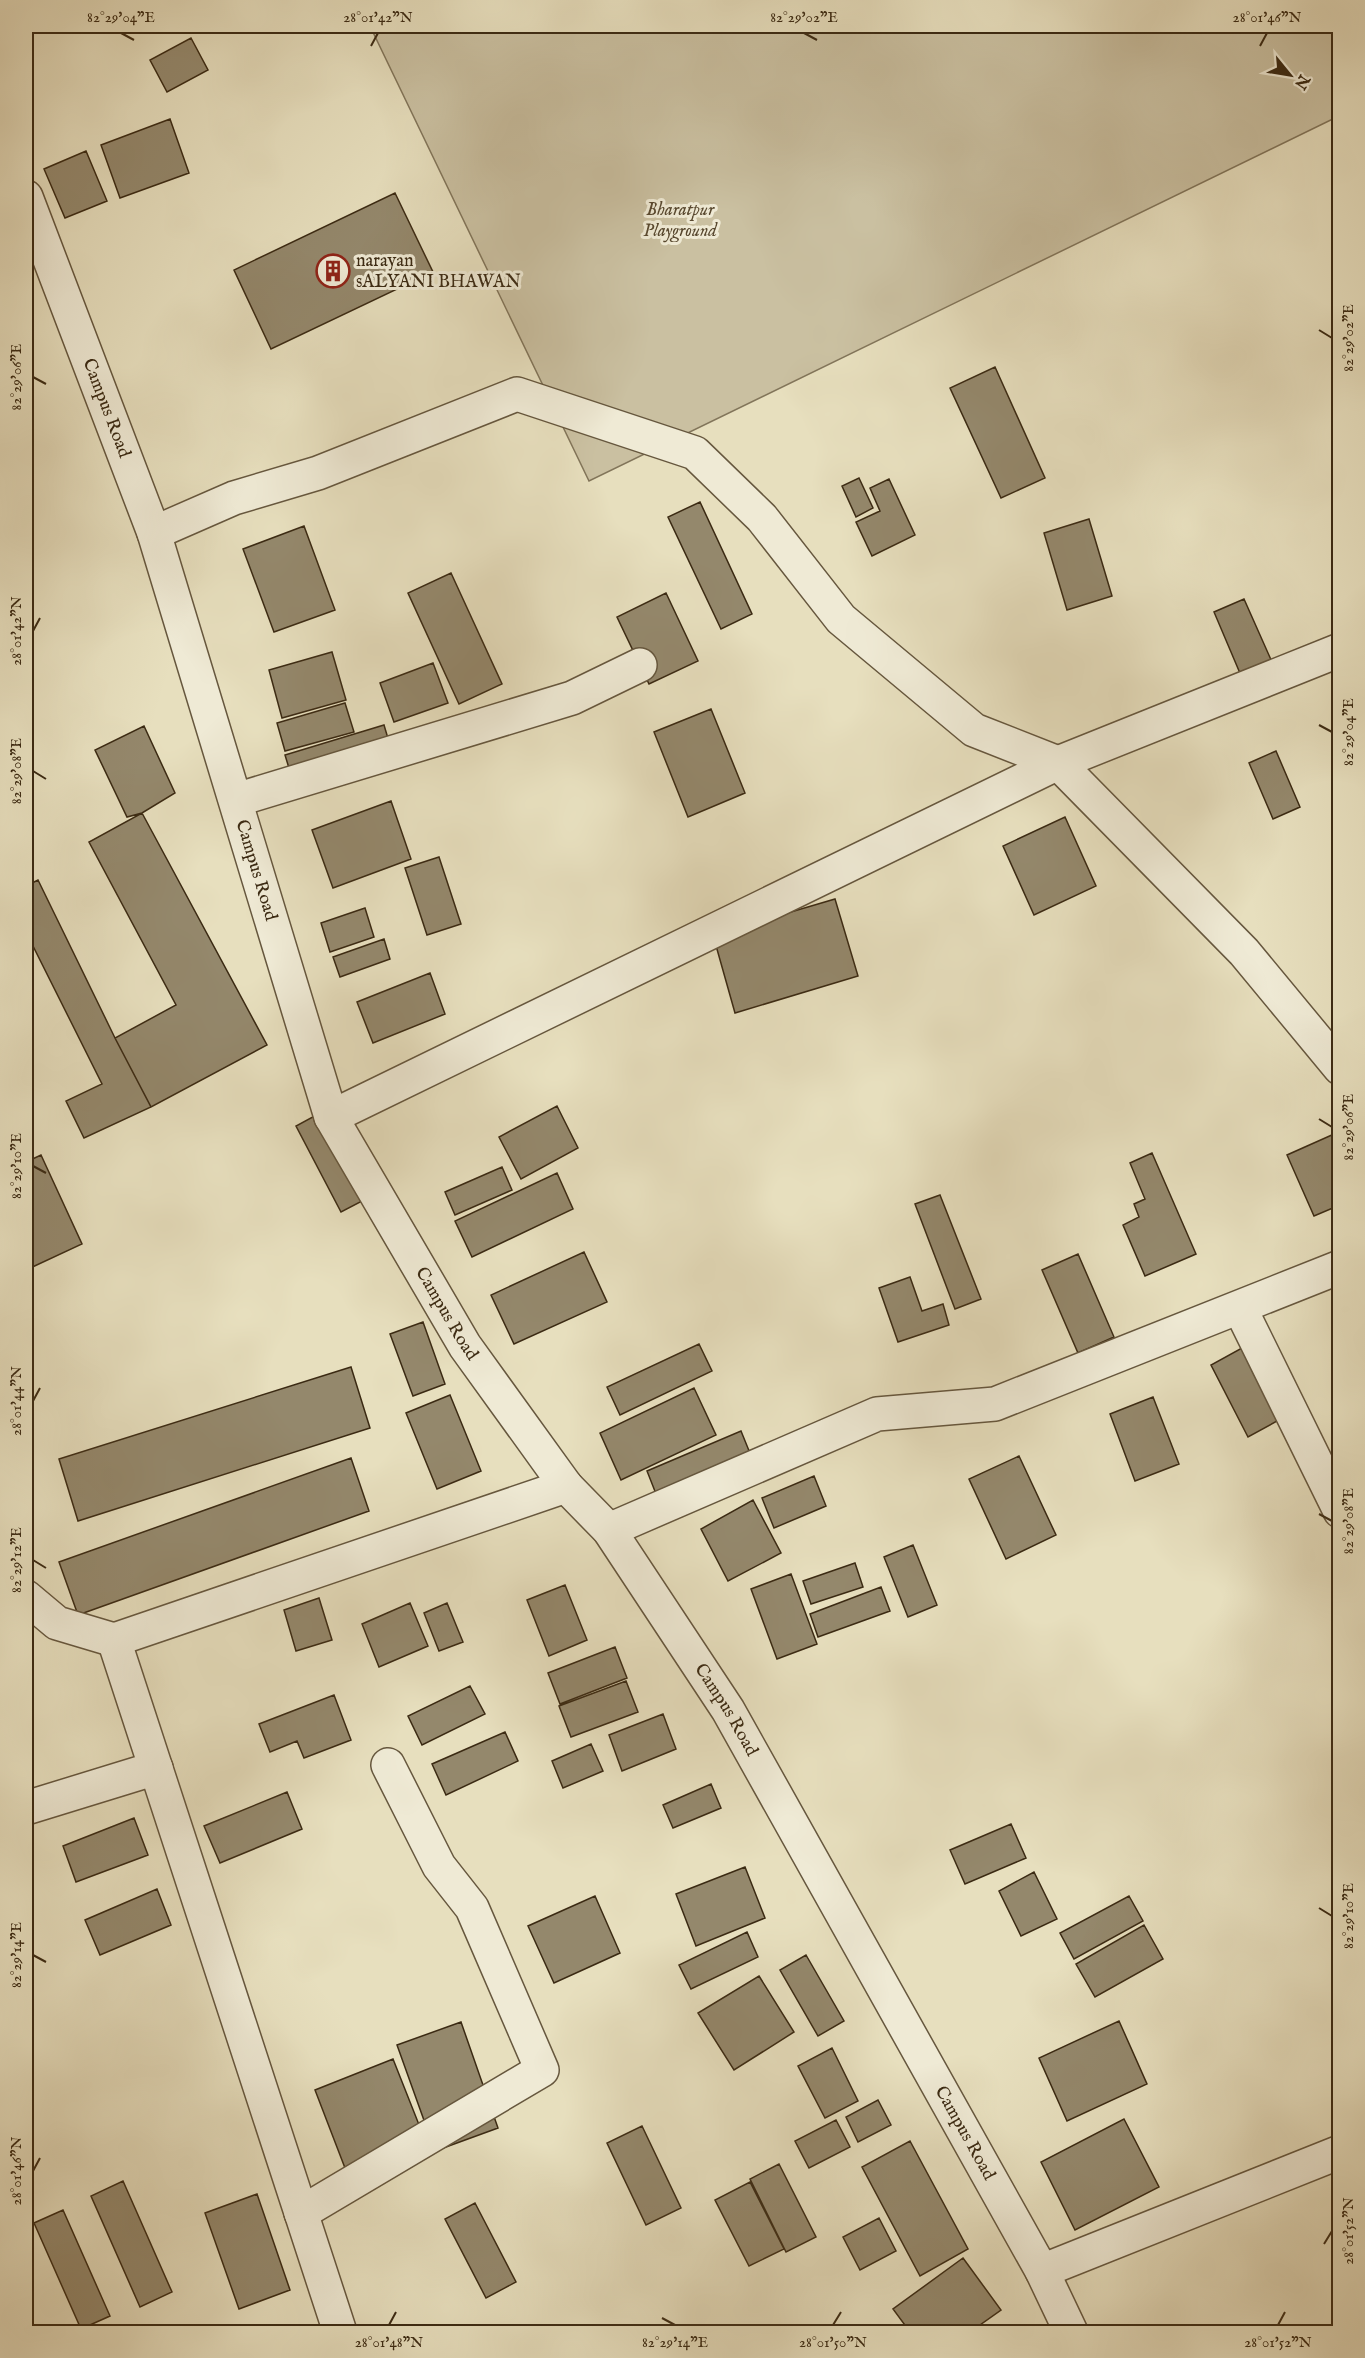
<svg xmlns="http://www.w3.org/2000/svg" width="1365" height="2358" font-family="'IM FELL English',serif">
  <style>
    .green { fill: #cac0a1; stroke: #82755a; stroke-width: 1.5 }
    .building { fill: #94886c; stroke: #3b2a13; stroke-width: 1.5 }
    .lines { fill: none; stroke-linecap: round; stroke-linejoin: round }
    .minor-casing { stroke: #66573e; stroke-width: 36 }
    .minor { stroke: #efead5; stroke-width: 33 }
    .ticks { fill: none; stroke: #3b2a13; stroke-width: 2 }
    .labels { text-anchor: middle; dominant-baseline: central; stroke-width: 6; stroke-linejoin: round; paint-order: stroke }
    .park-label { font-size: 18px; font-style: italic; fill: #58482f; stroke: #efead5 }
    .poi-label { font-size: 18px; fill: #3b2a13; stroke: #efead5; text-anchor: start }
    .street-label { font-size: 18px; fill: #3b2a13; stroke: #efead5 }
    .neatline { fill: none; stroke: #3b2a13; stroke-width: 2 }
    .ticks-label { font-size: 15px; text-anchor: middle; fill: #3b2a13 }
  </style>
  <rect width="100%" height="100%" fill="#e7dfbe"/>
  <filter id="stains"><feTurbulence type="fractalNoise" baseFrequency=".00333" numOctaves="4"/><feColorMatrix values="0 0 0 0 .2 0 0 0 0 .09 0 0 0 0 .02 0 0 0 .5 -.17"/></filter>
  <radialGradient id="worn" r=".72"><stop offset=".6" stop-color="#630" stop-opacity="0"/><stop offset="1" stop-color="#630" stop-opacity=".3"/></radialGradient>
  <path class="green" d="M370,26H1339V116L589,481Z"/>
  <path class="building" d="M191,38L208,70L167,92L150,60Z
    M170,119L189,173L120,198L101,145Z
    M86,151L107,201L65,218L44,169Z
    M395,193L433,272L271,349L234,270Z
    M995,367L1045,478L1001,498L950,388Z
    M859,478L873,508L856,517L842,486Z
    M889,479L915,535L872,556L856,522L880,511L870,488Z
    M700,502L752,614L721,629L668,517Z
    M1089,519L1112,596L1067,610L1044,533Z
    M304,526L335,610L274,632L243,549Z
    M451,573L502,684L459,704L408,593Z
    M666,593L698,661L649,684L617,617Z
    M1244,599L1276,671L1245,685L1214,612Z
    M332,652L346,700L282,718L269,670Z
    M433,663L448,703L394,722L380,683Z
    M345,703L354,732L285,751L277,723Z
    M711,709L745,793L688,817L654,732Z
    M384,725L395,762L296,791L285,755Z
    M144,726L175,793L142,813L127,817L95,750Z
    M1276,751L1300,807L1273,819L1249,763Z
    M391,801L411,859L333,888L312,830Z
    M142,813L267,1045L151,1107L115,1038L176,1005L89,842Z
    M1065,817L1096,886L1034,915L1003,846Z
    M439,857L461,924L427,935L405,868Z
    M38,880L115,1038L151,1107L84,1138L66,1101L102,1084L26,932V886Z
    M835,899L858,976L735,1013L713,935Z
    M365,908L374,937L330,952L321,923Z
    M384,939L390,959L340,977L333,957Z
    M430,973L445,1014L373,1043L357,1002Z
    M557,1106L578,1148L521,1179L499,1137Z
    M320,1113L366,1199L341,1212L296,1126Z
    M1334,1134L1340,1146V1205L1314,1216L1287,1155Z
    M1152,1153L1196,1254L1145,1276L1123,1225L1139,1217L1134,1204L1145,1199L1130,1163Z
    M41,1155L82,1244L26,1270V1162Z
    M502,1167L512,1190L455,1215L445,1192Z
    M557,1173L573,1209L472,1257L455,1221Z
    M940,1195L981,1299L955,1309L915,1204Z
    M584,1252L607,1302L514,1344L491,1295Z
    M1078,1254L1114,1337L1078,1353L1042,1270Z
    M910,1277L922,1311L943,1304L949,1325L898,1342L879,1288Z
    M423,1322L445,1384L413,1396L390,1334Z
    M1251,1343L1288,1415L1248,1437L1211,1365Z
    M699,1344L712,1371L620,1415L607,1387Z
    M351,1367L370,1428L78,1521L59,1459Z
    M694,1388L716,1435L621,1480L600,1433Z
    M450,1395L481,1471L437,1489L406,1413Z
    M1153,1397L1179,1464L1135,1481L1110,1414Z
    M741,1431L754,1463L660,1504L647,1471Z
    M1019,1456L1056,1535L1006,1559L969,1479Z
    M351,1458L369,1511L78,1615L59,1562Z
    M814,1476L826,1506L774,1528L762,1498Z
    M753,1500L781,1553L728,1581L701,1529Z
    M913,1545L937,1605L908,1617L884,1557Z
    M855,1563L863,1587L811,1604L803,1581Z
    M791,1574L817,1644L777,1659L751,1589Z
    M565,1585L587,1640L549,1656L527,1600Z
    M881,1587L890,1611L818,1637L810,1614Z
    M319,1598L332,1640L296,1651L284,1610Z
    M410,1603L428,1646L379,1667L362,1624Z
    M447,1603L463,1642L439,1651L424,1613Z
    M615,1647L627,1678L560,1704L548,1673Z
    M626,1681L638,1712L571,1737L559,1706Z
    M470,1686L485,1714L422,1745L408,1716Z
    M334,1695L351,1740L304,1758L297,1741L270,1752L259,1724Z
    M663,1714L676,1749L622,1771L609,1735Z
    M505,1732L518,1761L446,1795L432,1764Z
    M591,1744L603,1771L563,1788L552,1761Z
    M711,1784L721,1808L673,1828L663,1805Z
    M287,1792L302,1829L220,1863L204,1826Z
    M134,1818L148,1855L76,1882L63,1846Z
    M1011,1824L1026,1858L965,1884L950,1850Z
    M745,1867L765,1918L696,1946L676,1894Z
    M1034,1872L1057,1919L1021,1936L999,1891Z
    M157,1889L171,1925L100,1955L85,1920Z
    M595,1896L620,1953L554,1983L528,1926Z
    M1129,1896L1143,1921L1074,1959L1060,1933Z
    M1144,1925L1163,1959L1095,1997L1076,1964Z
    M747,1932L758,1957L691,1989L679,1965Z
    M806,1955L844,2021L818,2036L780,1970Z
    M759,1976L794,2032L734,2070L698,2013Z
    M1119,2021L1147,2084L1067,2121L1039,2058Z
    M461,2022L498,2128L435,2151L397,2045Z
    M832,2048L858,2101L825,2118L798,2066Z
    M393,2059L429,2150L350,2181L315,2090Z
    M878,2100L891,2125L858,2142L846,2117Z
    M1124,2119L1159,2187L1075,2230L1041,2162Z
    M836,2120L850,2147L809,2168L795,2141Z
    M642,2126L681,2208L646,2225L607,2143Z
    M910,2141L968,2249L920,2276L862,2167Z
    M779,2164L816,2237L786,2252L750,2179Z
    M123,2181L172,2292L140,2307L91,2196Z
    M750,2182L784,2249L749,2266L715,2200Z
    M257,2194L290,2290L239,2309L205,2213Z
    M475,2203L516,2282L486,2298L445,2219Z
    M63,2210L110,2316L81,2329L34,2223Z
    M879,2218L896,2251L860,2270L843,2237Z
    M963,2258L1001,2310L970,2332H910L893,2309Z"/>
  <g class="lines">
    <defs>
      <g id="minor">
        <path id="s1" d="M26,197L154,533L331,1117L465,1346L566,1486L609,1530L728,1710L1042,2271L1071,2332"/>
        <path d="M154,533L234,498L318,473L517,394L695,453L762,518L841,619L974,730L1058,763L1244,952L1340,1068"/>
        <path d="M236,800L572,698L640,665"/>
        <path d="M331,1117L1058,763L1340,650"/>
        <path d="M1240,1308L1340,1511"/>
        <path d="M609,1530L877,1414L995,1404L1340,1267"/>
        <path d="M26,1597L57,1623L114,1640L566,1486"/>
        <path d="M114,1640L340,2332"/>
        <path d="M26,1808L156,1768"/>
        <path d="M301,2213L542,2070L472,1908L439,1866L388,1765"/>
        <path d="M1042,2271L1340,2152"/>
      </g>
    </defs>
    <use href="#minor" class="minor-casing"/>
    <use href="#minor" class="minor"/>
  </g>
  <path class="ticks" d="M121,33L134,40M804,33L817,40M371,46L378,33M1260,46L1267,33M1319,330L1332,338M33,377L46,384M33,631L40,618M1319,725L1332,732M33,771L46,779M1319,1119L1332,1127M33,1166L46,1173M33,1401L40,1388M1319,1514L1332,1521M33,1560L46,1568M1319,1908L1332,1916M33,1955L46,1962M33,2171L40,2158M1324,2244L1332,2231M662,2318L675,2325M389,2325L396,2312M833,2325L841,2312M1278,2325L1285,2312"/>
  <defs>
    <symbol id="building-ring" viewBox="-11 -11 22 22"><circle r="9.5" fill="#efead5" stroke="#8f2418" stroke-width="1.5"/><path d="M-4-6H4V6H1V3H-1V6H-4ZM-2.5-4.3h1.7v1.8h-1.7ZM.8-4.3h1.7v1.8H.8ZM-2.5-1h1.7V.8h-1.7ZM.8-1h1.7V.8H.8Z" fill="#8f2418"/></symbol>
  </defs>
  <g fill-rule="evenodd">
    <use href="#building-ring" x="314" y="252" width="38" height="38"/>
  </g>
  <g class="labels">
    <g class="park-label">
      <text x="680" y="210">Bharatpur<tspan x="680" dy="21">Playground</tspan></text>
    </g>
    <g class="poi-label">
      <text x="356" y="261">narayan<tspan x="356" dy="21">sALYANI BHAWAN</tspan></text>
    </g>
    <g class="street-label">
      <text stroke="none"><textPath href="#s1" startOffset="226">Campus Road</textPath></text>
      <text stroke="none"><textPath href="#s1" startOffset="712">Campus Road</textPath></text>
      <text stroke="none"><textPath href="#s1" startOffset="1198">Campus Road</textPath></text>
      <text stroke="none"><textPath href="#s1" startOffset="1684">Campus Road</textPath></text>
      <text stroke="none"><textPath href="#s1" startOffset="2170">Campus Road</textPath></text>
    </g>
  </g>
  <rect width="1365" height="2358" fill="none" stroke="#e7dfbe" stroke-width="66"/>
  <g transform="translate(1290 75) rotate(120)" stroke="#efead5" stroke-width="4.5" paint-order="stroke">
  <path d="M0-4.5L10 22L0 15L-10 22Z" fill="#3b2a13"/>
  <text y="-9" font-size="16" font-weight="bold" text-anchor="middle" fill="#3b2a13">N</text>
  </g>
  <rect x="33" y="33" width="1299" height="2292" class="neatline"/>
  <g class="ticks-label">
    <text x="121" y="22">82°29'04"E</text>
    <text x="378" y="22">28°01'42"N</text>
    <text x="804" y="22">82°29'02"E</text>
    <text x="1267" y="22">28°01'46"N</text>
    <text transform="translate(1348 338) rotate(-90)" y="5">82°29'02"E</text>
    <text transform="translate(16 377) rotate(-90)" y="5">82°29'06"E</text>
    <text transform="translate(16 631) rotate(-90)" y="5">28°01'42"N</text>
    <text transform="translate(1348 732) rotate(-90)" y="5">82°29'04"E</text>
    <text transform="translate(16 771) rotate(-90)" y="5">82°29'08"E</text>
    <text transform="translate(1348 1127) rotate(-90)" y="5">82°29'06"E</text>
    <text transform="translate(16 1166) rotate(-90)" y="5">82°29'10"E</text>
    <text transform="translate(16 1401) rotate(-90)" y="5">28°01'44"N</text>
    <text transform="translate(1348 1521) rotate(-90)" y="5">82°29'08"E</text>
    <text transform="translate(16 1560) rotate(-90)" y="5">82°29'12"E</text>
    <text transform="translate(1348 1916) rotate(-90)" y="5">82°29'10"E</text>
    <text transform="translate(16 1955) rotate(-90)" y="5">82°29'14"E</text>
    <text transform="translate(16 2171) rotate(-90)" y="5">28°01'46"N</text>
    <text transform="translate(1348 2231) rotate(-90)" y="5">28°01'52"N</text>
    <text x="389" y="2347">28°01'48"N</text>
    <text x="675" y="2347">82°29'14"E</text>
    <text x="833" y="2347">28°01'50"N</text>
    <text x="1278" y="2347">28°01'52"N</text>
  </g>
  <rect width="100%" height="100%" filter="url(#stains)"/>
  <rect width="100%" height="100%" fill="url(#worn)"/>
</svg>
